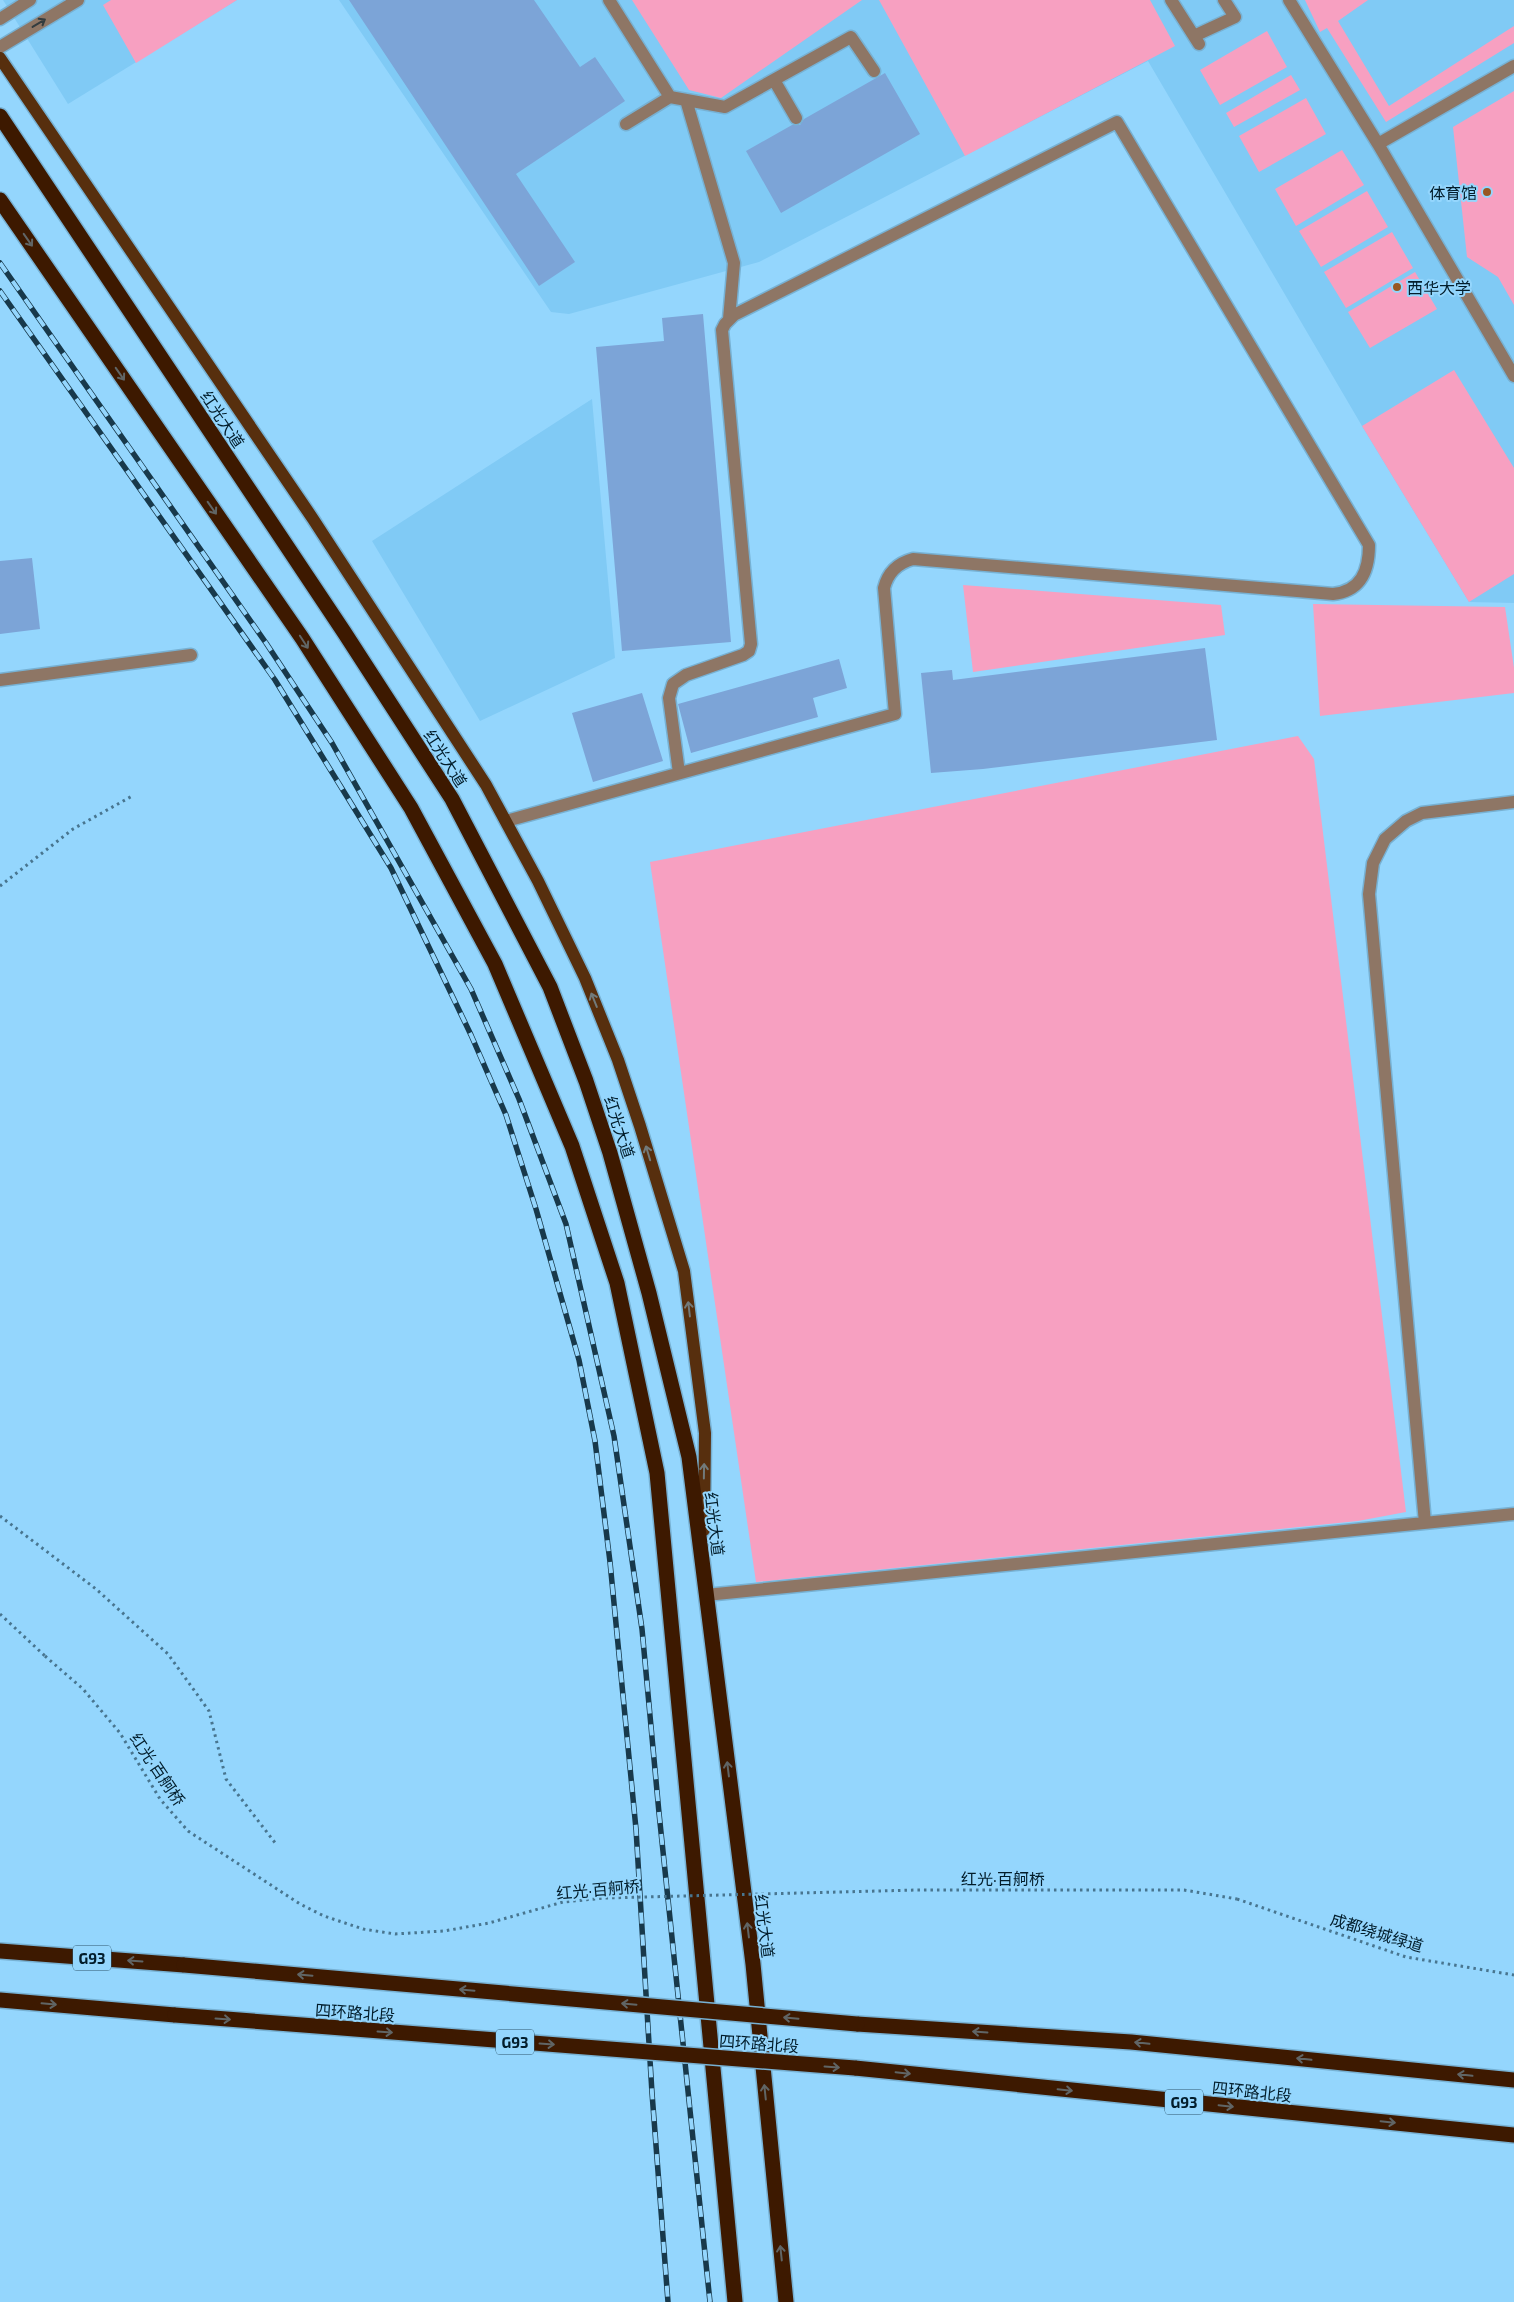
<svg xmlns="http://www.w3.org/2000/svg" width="1514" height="2302" font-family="'Exo 2','Noto Sans SC',sans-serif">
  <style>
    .built { fill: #80caf5 }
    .green { fill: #f7a0c1 }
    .building { fill: #7ca4d7 }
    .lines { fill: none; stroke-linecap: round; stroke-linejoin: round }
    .minor-casing { stroke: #77b1d3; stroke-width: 15 }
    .major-casing { stroke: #77b1d3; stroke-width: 15 }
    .highway-casing { stroke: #77b1d3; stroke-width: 18 }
    .path { stroke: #48758f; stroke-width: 3; stroke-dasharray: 2.5 4; stroke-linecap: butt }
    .minor { stroke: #8e7665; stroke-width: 12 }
    .major { stroke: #572f0e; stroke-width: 12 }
    .highway { stroke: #3d1900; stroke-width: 15 }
    .rail-casing { stroke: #18394b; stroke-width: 5.5 }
    .rail { stroke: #94d6fd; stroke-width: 4; stroke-dasharray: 11; stroke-linecap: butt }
    .highway-bridge-casing { stroke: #77b1d3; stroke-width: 18; stroke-linecap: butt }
    .path-bridge { stroke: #48758f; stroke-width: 3; stroke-dasharray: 2.5 4; stroke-linecap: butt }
    .highway-bridge { stroke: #3d1900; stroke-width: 15 }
    .oneway { stroke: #333c3f }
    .oneway2 { stroke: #606565 }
    .oneway3 { stroke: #727a7a }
    .poi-dot { fill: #985723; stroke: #94d6fd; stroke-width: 2 }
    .labels { text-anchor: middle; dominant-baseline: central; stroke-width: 4; stroke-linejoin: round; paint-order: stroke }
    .shield { fill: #94d6fd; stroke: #2e546a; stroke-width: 1 }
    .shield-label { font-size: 15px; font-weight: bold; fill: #021d2b }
    .poi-label { font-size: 16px; fill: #021d2b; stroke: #94d6fd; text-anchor: end }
    .street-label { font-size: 16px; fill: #021d2b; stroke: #94d6fd }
  </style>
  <rect width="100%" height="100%" fill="#94d6fd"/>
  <path class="built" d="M3,0H237L68,104Z
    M339,0H1514V603L1469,602L1362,426L1148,61L759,262L569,314L551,312Z
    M592,399L615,658L480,721L372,541Z"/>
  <path class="green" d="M111,0H237L136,63L103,5Z
    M632,0H862L721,98L689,90Z
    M879,0H1150L1175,46L965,156Z
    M1305,0H1368L1338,21L1389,106L1514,26V43L1386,122L1327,28L1320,32Z
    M1267,31L1287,67L1220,105L1200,70Z
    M1291,75L1300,90L1234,127L1226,113Z
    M1514,91V305L1498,277L1467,257L1453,127Z
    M1306,98L1326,134L1259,172L1239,136Z
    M1342,150L1364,185L1296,226L1275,189Z
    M1367,191L1388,227L1321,267L1299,231Z
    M1392,232L1413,268L1346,308L1324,272Z
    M1415,272L1437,309L1370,348L1348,312Z
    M1454,370L1514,468V574L1469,602L1362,426Z
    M963,585L1221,605L1225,635L973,672Z
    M1313,604L1505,607L1514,668V693L1320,716Z
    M1298,736L1314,759L1406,1512L1358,1521L756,1582L650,862Z"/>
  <path class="building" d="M349,0H534L580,67L595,57L625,101L516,174L575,262L539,286Z
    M885,73L920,134L781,213L746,151L792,125H800L804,119Z
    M703,314L731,642L622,651L596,347L664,341L662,318Z
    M32,558L40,629L0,634V561Z
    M1205,648L1217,740L983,769L931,773L921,673L952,670L953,680Z
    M839,659L847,688L813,698L818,717L691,753L678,704Z
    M642,693L663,761L593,782L572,713Z"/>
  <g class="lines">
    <defs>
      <path id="minor" d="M609,0L670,97L725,107L851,37L874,71
        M1171,0L1199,44
        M1289,0L1378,144L1514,376
        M0,19L30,0
        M1194,36L1235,17L1224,0
        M0,47L78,0
        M774,80L796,118
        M686,100L734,263L729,319
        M626,124L670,97
        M1378,144L1514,66
        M0,680L191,655
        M506,821L895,714L884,588C888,572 898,563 913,559L1333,594C1361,591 1369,571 1369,545L1117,122L734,315L725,324L722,330L751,644L749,651L743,655L686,675L673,684L669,698L679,773
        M1425,1523L1369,894L1373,863L1385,839L1406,821L1422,813L1514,802
        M706,1595L1514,1514"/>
      <path id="major" d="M0,58L313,519L486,785L538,881L585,978L618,1060L640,1126L684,1271L705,1433L704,1530"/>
      <path id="highway" d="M0,116L344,632L452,799L550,987L586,1081L610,1153L649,1293L689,1457L753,1964L786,2302
        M0,200L302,638L411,808L495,964L572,1146L617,1283L657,1473L735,2302
        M0,1951L184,1965
        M0,2000L175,2015
        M857,2024L1131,2042L1514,2080
        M855,2068L1514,2135"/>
    </defs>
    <use href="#minor" class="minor-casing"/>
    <use href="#major" class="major-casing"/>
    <use href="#highway" class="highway-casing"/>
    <path class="path" d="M0,886L73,829L134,795
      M0,1516L96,1589L168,1654L209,1711L226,1779L276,1844
      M0,1614L45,1656
      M1237,1899L1406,1957L1514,1975"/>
    <use href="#minor" class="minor"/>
    <use href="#major" class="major"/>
    <use href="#highway" class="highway"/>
    <defs>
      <path id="rail" d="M0,263L266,643L332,743L471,989L519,1099L566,1224L614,1436L642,1629L659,1813L710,2302
        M0,291L275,680L391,868L471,1035L506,1115L536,1209L579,1360L595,1441L610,1562L636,1829L652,2093L668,2302"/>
    </defs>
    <use href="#rail" class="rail-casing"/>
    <use href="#rail" class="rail"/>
    <defs>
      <path id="highway-bridge" d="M184,1965L857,2024
        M175,2015L855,2068"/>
    </defs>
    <use href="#highway-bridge" class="highway-bridge-casing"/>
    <path class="path-bridge" d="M45,1656L83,1689L120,1733L160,1799L188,1831L300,1904L324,1916L363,1929L395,1934L444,1931L489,1923L563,1902L605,1898L917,1890H1184L1237,1899"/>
    <use href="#highway-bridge" class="highway-bridge"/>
  </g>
  <defs><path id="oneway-shaft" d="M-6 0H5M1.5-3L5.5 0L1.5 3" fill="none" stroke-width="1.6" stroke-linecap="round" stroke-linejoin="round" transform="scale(1.25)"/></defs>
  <use class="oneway" href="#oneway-shaft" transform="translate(39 23) rotate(-31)"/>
  <g class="oneway2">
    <use href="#oneway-shaft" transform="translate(28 240) rotate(55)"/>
    <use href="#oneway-shaft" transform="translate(120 374) rotate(55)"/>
    <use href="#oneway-shaft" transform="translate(212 508) rotate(55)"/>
    <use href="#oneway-shaft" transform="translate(304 642) rotate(57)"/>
    <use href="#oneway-shaft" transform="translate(728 1769) rotate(-97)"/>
    <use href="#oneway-shaft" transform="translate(748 1930) rotate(-97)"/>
    <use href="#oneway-shaft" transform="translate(135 1961) rotate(-176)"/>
    <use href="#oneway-shaft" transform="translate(305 1975) rotate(-175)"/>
    <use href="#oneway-shaft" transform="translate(467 1990) rotate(-175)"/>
    <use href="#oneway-shaft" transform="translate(49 2004) rotate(5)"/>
    <use href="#oneway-shaft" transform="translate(629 2004) rotate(-175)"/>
    <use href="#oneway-shaft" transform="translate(791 2018) rotate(-175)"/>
    <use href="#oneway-shaft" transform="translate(223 2019) rotate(4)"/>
    <use href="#oneway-shaft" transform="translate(385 2032) rotate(4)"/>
    <use href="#oneway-shaft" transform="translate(980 2032) rotate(-176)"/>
    <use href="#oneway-shaft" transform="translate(1142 2043) rotate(-174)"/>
    <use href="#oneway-shaft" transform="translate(547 2044) rotate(4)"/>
    <use href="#oneway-shaft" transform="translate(1304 2059) rotate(-174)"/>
    <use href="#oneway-shaft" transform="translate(832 2067) rotate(4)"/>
    <use href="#oneway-shaft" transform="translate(903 2073) rotate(6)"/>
    <use href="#oneway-shaft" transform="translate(1465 2075) rotate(-174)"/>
    <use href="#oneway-shaft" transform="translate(1065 2090) rotate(6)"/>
    <use href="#oneway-shaft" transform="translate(765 2092) rotate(-96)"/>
    <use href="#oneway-shaft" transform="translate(1226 2106) rotate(6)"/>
    <use href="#oneway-shaft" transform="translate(1388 2122) rotate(6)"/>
    <use href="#oneway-shaft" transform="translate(781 2253) rotate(-96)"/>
  </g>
  <g class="oneway3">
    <use href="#oneway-shaft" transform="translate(594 1000) rotate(-112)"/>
    <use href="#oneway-shaft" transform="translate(648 1153) rotate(-107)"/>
    <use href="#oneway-shaft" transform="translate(689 1309) rotate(-97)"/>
    <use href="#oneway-shaft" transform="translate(704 1471) rotate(-89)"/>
  </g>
  <g class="poi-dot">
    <circle cx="1487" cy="192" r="5"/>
    <circle cx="1397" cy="287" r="5"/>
  </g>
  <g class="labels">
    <g class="shield">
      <rect x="73" y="1945.5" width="38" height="25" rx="4"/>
      <rect x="496" y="2029.5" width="38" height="25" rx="4"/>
      <rect x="1165" y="2089.5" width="38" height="25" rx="4"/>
    </g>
    <g class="shield-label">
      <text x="92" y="1958">G93</text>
      <text x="515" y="2042">G93</text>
      <text x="1184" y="2102">G93</text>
    </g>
    <g class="poi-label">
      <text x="1477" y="192">体育馆</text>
      <text x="1407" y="287" text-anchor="start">西华大学</text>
    </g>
    <g class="street-label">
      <text transform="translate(223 419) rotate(56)">红光大道</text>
      <text transform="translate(446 758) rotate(57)">红光大道</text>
      <text transform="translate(620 1127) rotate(72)">红光大道</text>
      <text transform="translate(715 1524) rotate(83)">红光大道</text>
      <text transform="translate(158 1769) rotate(56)">红光·百舸桥</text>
      <text x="1003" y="1878">红光·百舸桥</text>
      <text transform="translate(598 1889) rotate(-5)">红光·百舸桥</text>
      <text transform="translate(765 1926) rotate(83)">红光大道</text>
      <text transform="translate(1377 1932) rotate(17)">成都绕城绿道</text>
      <text transform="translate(355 2012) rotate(4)">四环路北段</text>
      <text transform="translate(759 2043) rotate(4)">四环路北段</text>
      <text transform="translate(1252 2091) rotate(6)">四环路北段</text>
    </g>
  </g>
</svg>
